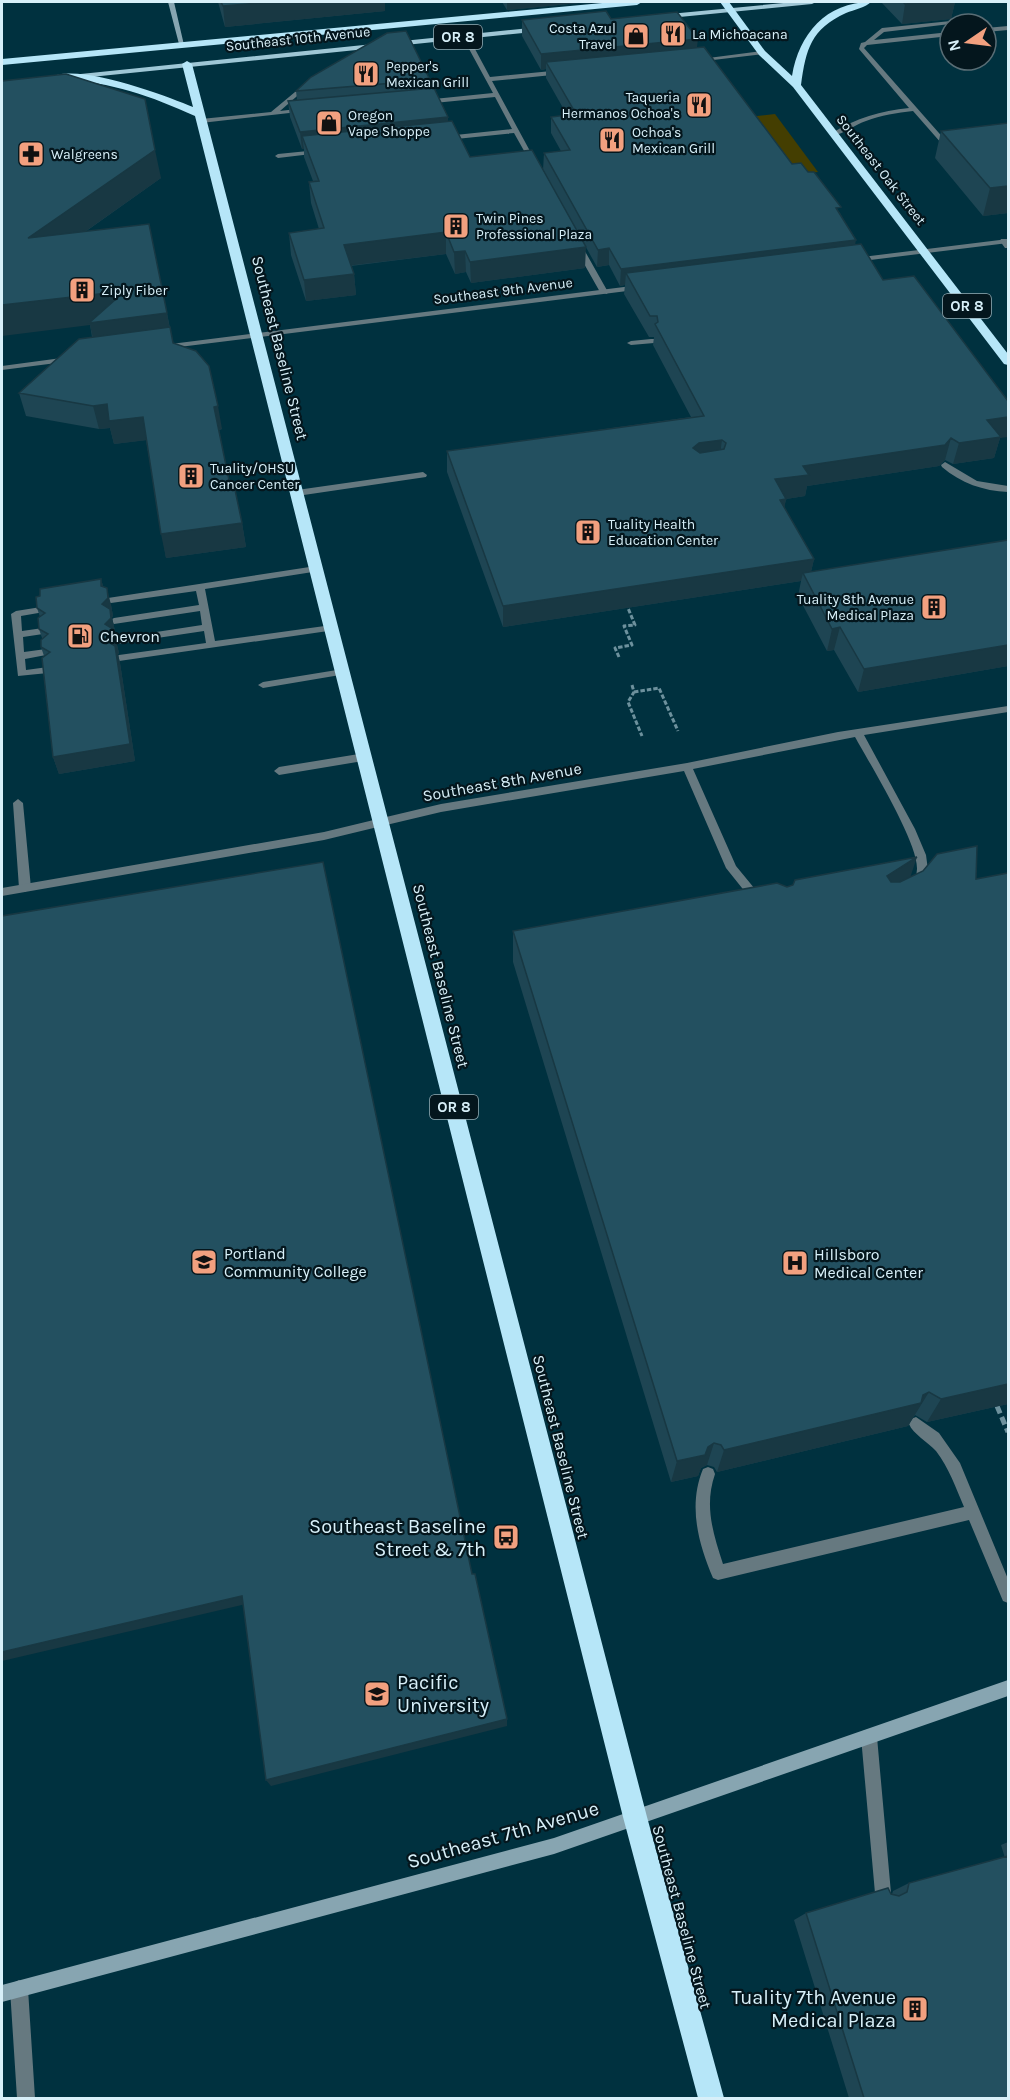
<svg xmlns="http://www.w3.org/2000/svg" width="1010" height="2100" font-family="Karla,sans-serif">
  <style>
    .green { fill: #443e01 }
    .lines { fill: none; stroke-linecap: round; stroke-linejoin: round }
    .path-far1 { stroke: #6d919d; stroke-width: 3; stroke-dasharray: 4.5 2; stroke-linecap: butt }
    .path { stroke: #6d919d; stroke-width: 5; stroke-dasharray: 8 4; stroke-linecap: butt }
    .lane { fill: #667980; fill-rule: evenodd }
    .street { fill: #667980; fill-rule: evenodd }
    .secondary { fill: #87a5b1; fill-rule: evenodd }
    .primary { fill: #9fc7d6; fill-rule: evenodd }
    .highway { fill: #b6e6f8; fill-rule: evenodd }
    .wall { fill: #1e4553 }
    .shaded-wall { fill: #183843 }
    .building { fill: #235060; stroke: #183843; stroke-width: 1.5; fill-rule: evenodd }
    .labels { text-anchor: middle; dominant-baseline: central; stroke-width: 4.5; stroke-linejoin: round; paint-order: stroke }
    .far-poi-label { font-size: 14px; fill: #d8f0f9; stroke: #04161d; text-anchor: start }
    .far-street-label { font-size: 14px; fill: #d8f0f9; stroke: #04161d }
    .shield { fill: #04161d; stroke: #98afb7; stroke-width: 1.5 }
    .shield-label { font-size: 15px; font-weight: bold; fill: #d8f0f9 }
    .street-label { font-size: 16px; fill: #d8f0f9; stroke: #04161d }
    .poi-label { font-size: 16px; fill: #d8f0f9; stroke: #04161d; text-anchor: start }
    .near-poi-label { font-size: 20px; fill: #d8f0f9; stroke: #04161d; text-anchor: end }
    .near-street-label { font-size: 20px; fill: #d8f0f9; stroke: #04161d }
  </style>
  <rect width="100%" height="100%" fill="#00313f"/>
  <path class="green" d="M775,114L818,172L700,185L663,126Z"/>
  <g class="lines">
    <path class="path-far1" d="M619,657L615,648L632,645L624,626L635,625L628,608
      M632,685L634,692L628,702L642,736
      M634,692L659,688L678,731"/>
    <path class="path" d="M997,1406L1008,1432"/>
    <path class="lane" d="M951,21L968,24H950L884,32L874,40L950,32V36L867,45L864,48L946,141H956V143L942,144L913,111C897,113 881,115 866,121C855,124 842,136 832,135V133C856,118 881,111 909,108L859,49L861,43L865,42L882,28Z
      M1008,26V30L986,32V28Z
      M465,34L468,36L490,77L562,70L565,72L562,74L492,81L537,164L536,165H532L514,133L446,140L443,138L446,136L512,129L495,97L424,104L421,102L424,100L493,93L462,36Z
      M762,51L764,52V54L696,62L693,60Z
      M307,82L312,83L280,111L305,108L307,109V111L201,123L198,121L201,119L271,112Z
      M318,150L321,152L320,153L278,158L275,156L278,154Z
      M1001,239H1007L1008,248H1005L1000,241Z
      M575,244L582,246L608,292L607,294L600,292L574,246Z
      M651,339H654V343L631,345L627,343L631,341Z
      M945,462L977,481L1008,486V492C983,491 961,483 942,467L941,465Z
      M423,472L427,475L426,477L297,496L293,493L297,490Z
      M316,566L321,569L319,571L205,589L215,641L332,625L337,628L335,630L119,661L114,658L119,655L206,643L204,631L117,644L112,641L117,638L202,625L200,611L114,624L109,621L114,618L199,605L196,591L111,603L108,602V598Z
      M41,607L44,608V612L21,616L22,631L43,628L48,631L43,634L23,637L24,652L46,649L51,652L46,655L25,659L26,670L48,667L53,670L48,673L18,676L11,614L16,611Z
      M343,669L346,670V674L263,688L258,685L263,682Z
      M1008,706V712L864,735L915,829L926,855L928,870L924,887L918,891L912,887C914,881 917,875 917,869C918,842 870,764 855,737L693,769L736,866L764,900L758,904L754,903L726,868L684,771L441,812L382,826L377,822L382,818L441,804L687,763L838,732Z
      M365,753L370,757L369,760L279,775L274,771L279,767Z
      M18,799L23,803L31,888L25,892L19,888L13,803Z
      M916,1417L939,1433L960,1463L1008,1579V1603L1003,1601L969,1520L718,1580L713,1578C698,1543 688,1505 703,1469L708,1467L713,1469L715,1474C704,1506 713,1533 723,1564L964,1507C956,1488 949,1468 936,1451C928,1442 913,1434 909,1424L911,1419Z
      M869,1729L875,1731L877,1737L891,1893L889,1899L883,1901L877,1899L875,1893L861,1737L863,1731Z
      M19,1980L25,1983L28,1989L35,2098H17L10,1989L13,1983Z"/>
    <path class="street" d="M1008,239V243L854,262L850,260L854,258Z
      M640,285H643V289L163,349L159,347L163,345Z
      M69,357H72V361L2,370V366Z
      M382,818L386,819L387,822L386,825L324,840L2,896V888L324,832Z"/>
    <path class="secondary" d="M168,2H174L184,45L179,44Z
      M1008,1680V1696L554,1854L2,2002V1985L554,1838Z"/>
    <path class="primary" d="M794,2H816L812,4L659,19L655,17L659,15Z
      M540,27H543V31L71,79L67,77L71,75Z"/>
    <path class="highway" d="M613,2H642L637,5L2,65V59Z
      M720,2H729L765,51L792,76C799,34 826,2 871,2C866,7 854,10 846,13C811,29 806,49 801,85L1008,354V365L1004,364L793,87L759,55Z
      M187,61L192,64L205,114L647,1817L724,2098H698L623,1817L195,116C150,96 105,79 55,81L50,78C74,61 167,96 193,107L182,64Z"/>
  </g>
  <path class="wall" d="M218,2H385V11L225,27Z
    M502,2H589L507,10Z
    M881,2H955L951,19L902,24Z
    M611,19L697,48L792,164L840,213L855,244L883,280L1000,438L994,458L953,464L945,460L939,466L807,486L805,496L786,499L784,508L814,559L811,572L1008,540V666L858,692L834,650L827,651L798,596L801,581L503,627L447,472V451L691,417L653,345L654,337H649L624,294L625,285L620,286L609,265L597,267L543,170L544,153L561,151L551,133V117L567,115L546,78V69L541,70L522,36V20Z
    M66,74L161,178L85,232L149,224L173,343L222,429L219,430L230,485L242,523L246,547L166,558L146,440L114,444L110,428L99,429L26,416L19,393L92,337L90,325Z
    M430,80V88L448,117V121L470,157L585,268L471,283L466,272L455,274L446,254L351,266L354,274L356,295L306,301L291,255L289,233L319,229L311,203L309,182L313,181L304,157V149H302L290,117L288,101L297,100L296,91Z
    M1008,123V213L983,216L935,158L941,131Z
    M101,579L103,586L111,605L113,616L112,617L116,636L115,637L119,653L118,654L120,663L135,761L59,774L53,757L44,656L41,647L42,638L39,629L40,617L37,608Z
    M1008,873V1404L927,1422L915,1415L908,1426L717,1472L714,1467L707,1465L701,1468L698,1476L671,1482L513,962V931L787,887L910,877L976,879Z
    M1008,1842V2098H849L794,1920L806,1913L892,1894L893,1891L909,1883L1005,1858L1001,1845Z"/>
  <path class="shaded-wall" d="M273,2H385V11L225,27L223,6Z
    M507,2H589L507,10Z
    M931,2H955L951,19L902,24L905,4Z
    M698,39L696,55L546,62V69L541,70V54Z
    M448,117V134L302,136L304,149H302L300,132Z
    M155,150L161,178L35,267L28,238Z
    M1008,186V213L983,216L990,188Z
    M446,232V254L346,266L344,245Z
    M856,240L853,256L626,273L625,285L620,286L621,269Z
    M586,247L585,268L471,283L470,262Z
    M609,248V265L597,267L598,250Z
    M465,251L466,272L455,274L454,252Z
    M354,274L356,295L306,301L304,280Z
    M125,291L167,313L172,342L96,352L90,325L2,336V305Z
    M107,404L143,417L148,440L114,444L110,428L99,429L93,406Z
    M218,406L222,429L218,430L214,407Z
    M1008,417V437L1000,438L994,458L953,464L959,443L987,420Z
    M951,438L945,460L939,466L807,486L805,496L786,499L782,520L775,479L803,466Z
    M722,440L719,461L691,469L693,448L699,443Z
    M242,523L246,547L166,558L161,534Z
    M814,559L809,580L803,573L801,581L503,627V606Z
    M101,579L106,597L107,588L111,605L113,616L112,617L116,636L115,637L119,653L118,654L120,663L135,761L59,774L53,757L107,641L102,604Z
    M840,627L834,650L827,651L832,629Z
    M1008,645V666L858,692L864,669Z
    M917,857L906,890L877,908L887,876Z
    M1008,1382V1404L927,1422L941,1399Z
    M929,1392L908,1426L717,1472L724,1450L923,1395Z
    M714,1443L707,1465L701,1468L698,1476L671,1482L677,1461Z
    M242,1596L246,1604L2,1661V1652Z
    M507,1719V1726L271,1786L266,1780Z"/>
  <path class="building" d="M221,2H273L223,6Z
    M903,2H931L905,4Z
    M606,11L611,19L677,12L698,39L541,54L522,20Z
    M406,31L430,80L296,91L311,77L387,33Z
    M704,47L792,164L801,163L808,172H814L841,207L836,208L856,240L621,269L609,248L598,250L544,153L570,150L551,117L576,114L546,62Z
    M66,74L145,99L155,150L28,238L149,224L167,313L89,323L125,291L2,305V81Z
    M434,88L448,117L300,132L288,101Z
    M452,121L470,157L532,150L586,247L470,262L465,251L454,252L446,232L344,245L354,274L304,280L289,233L324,228L309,182L319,181L302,136Z
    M1008,123V186L990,188L941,131Z
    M861,244L883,280L914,276L1008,401V417L987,420L1001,437L959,443L951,438L945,445L803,466L809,475L775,479L786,499L780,500L814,559L503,606L447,451L704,416L655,324L658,322L657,316H650L626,273ZM722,440L726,443L724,449L700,453L693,448L699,443Z
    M170,327L173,343L196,351L209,366L218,406L214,407L230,485H234L242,523L161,534L143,417L109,421L107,404L93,406L19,393L79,339Z
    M1008,540V645L864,669L840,627L832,629L803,573Z
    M101,579V586L107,588L108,598L102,604L110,609L111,618L105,624L113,629L114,635L107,641L115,646L130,744L53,757L42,658L50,652L41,647V640L48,634L39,629L38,618L45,613L37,608L36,597L40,596V589Z
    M977,846L976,879L1008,873V1384L941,1399L929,1392L923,1395L921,1403L724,1450L721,1445L714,1443L708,1447L705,1455L677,1461L513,931L777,883L787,887L793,885L795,880L917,857L887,876L891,882H900L923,871L937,854Z
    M323,862L472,1574H475L507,1719L266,1780L242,1596L2,1652V916Z
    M1008,1856V2098H864L806,1913L888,1888L891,1894L899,1896L907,1892L909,1883Z"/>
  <defs>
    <symbol id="restaurant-square" viewBox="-11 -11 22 22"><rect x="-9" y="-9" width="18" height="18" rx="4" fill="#f2a07f" stroke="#04161d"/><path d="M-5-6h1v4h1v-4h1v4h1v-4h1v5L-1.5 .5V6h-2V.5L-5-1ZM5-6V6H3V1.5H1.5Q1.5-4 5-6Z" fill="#111"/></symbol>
    <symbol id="shop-square" viewBox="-11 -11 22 22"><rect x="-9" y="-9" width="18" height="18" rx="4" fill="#f2a07f" stroke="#04161d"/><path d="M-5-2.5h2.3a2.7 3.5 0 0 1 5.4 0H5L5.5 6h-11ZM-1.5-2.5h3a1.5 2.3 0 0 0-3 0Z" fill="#111"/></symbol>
    <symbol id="pharmacy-square" viewBox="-11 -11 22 22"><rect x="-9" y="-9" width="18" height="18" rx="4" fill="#f2a07f" stroke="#04161d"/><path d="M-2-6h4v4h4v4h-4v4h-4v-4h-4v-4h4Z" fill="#111"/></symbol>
    <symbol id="building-square" viewBox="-11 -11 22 22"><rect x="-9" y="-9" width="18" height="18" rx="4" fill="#f2a07f" stroke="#04161d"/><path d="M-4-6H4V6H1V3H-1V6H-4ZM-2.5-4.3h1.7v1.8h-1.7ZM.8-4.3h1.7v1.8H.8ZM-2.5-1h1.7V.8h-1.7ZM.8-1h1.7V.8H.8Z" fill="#111"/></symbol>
    <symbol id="fuel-square" viewBox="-11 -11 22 22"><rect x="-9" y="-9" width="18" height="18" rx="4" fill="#f2a07f" stroke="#04161d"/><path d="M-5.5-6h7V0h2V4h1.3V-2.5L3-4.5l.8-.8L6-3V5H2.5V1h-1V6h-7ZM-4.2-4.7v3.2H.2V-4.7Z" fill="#111"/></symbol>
    <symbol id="university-square" viewBox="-11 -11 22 22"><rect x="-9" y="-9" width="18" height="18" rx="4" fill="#f2a07f" stroke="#04161d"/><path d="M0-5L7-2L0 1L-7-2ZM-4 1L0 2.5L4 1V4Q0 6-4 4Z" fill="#111"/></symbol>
    <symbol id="hospital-square" viewBox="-11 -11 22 22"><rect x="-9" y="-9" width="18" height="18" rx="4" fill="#f2a07f" stroke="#04161d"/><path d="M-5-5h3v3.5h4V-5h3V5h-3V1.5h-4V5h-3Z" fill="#111"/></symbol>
    <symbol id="bus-square" viewBox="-11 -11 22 22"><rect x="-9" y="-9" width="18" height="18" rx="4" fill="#f2a07f" stroke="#04161d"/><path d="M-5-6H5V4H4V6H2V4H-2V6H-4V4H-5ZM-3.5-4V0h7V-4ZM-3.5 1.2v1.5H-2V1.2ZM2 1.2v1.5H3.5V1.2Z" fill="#111"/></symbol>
  </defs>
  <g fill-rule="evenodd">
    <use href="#restaurant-square" x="658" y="19" width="30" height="30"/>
    <use href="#shop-square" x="621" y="21" width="30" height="30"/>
    <use href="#restaurant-square" x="351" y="59" width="30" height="30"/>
    <use href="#restaurant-square" x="684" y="90" width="30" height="30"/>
    <use href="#shop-square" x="314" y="108" width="30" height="30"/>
    <use href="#restaurant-square" x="597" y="125" width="30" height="30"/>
    <use href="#pharmacy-square" x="16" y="139" width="30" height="30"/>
    <use href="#building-square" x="441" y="211" width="30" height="30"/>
    <use href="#building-square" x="67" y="275" width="30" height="30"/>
    <use href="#building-square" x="176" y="461" width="30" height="30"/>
    <use href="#building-square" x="573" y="517" width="30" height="30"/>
    <use href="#building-square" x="919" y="592" width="30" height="30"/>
    <use href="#fuel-square" x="65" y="621" width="30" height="30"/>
    <use href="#university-square" x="189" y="1247" width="30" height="30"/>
    <use href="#hospital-square" x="780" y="1248" width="30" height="30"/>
    <use href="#bus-square" x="491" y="1522" width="30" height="30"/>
    <use href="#university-square" x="362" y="1679" width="30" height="30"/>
    <use href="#building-square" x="900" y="1994" width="30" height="30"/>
  </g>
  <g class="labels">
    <g class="far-poi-label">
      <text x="616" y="28" text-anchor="end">Costa Azul<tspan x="616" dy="16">Travel</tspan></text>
      <text x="692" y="34">La Michoacana</text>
      <text x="386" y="66">Pepper's<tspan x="386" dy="16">Mexican Grill</tspan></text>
      <text x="680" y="97" text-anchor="end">Taqueria<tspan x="680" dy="16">Hermanos Ochoa's</tspan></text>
      <text x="348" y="115">Oregon<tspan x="348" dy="16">Vape Shoppe</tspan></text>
      <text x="632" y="132">Ochoa's<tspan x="632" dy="16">Mexican Grill</tspan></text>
      <text x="51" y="154">Walgreens</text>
      <text x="476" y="218">Twin Pines<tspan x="476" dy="16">Professional Plaza</tspan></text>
      <text x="101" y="290">Ziply Fiber</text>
      <text x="210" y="468">Tuality/OHSU<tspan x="210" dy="16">Cancer Center</tspan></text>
      <text x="608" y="524">Tuality Health<tspan x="608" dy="16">Education Center</tspan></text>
      <text x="914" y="599" text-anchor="end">Tuality 8th Avenue<tspan x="914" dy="16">Medical Plaza</tspan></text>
    </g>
    <g class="far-street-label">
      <text transform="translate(298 39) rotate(-6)">Southeast 10th Avenue</text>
      <text transform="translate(881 170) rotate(52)">Southeast Oak Street</text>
      <text transform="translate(503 291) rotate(-7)">Southeast 9th Avenue</text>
    </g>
    <g class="shield">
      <rect x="434" y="25" width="48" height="24" rx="4.5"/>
      <rect x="943" y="294" width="48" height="24" rx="4.5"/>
      <rect x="430" y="1095" width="48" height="24" rx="4.5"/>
    </g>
    <g class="shield-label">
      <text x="458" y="37">OR 8</text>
      <text x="967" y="306">OR 8</text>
      <text x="454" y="1107">OR 8</text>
    </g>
    <g class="street-label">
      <text transform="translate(280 348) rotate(76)">Southeast Baseline Street</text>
      <text transform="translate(502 782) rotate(-10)">Southeast 8th Avenue</text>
      <text transform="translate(441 976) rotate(76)">Southeast Baseline Street</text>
      <text transform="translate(561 1447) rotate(76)">Southeast Baseline Street</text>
      <text transform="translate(682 1917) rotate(75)">Southeast Baseline Street</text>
    </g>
    <g class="poi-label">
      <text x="100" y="636">Chevron</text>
      <text x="224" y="1253">Portland<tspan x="224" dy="18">Community College</tspan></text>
      <text x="814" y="1254">Hillsboro<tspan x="814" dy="18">Medical Center</tspan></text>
    </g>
    <g class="near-poi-label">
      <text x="486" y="1526">Southeast Baseline<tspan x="486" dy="23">Street &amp; 7th</tspan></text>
      <text x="397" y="1682" text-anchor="start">Pacific<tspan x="397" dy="23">University</tspan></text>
      <text x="896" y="1997">Tuality 7th Avenue<tspan x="896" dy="23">Medical Plaza</tspan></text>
    </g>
    <g class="near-street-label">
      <text transform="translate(503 1835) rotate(-16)">Southeast 7th Avenue</text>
    </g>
  </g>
  <rect width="1010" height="2100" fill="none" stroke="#d8f0f9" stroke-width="6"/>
  <g transform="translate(968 42) rotate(256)"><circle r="28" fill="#04161d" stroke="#596d75" stroke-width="1.5"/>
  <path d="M0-4.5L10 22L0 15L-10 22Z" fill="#f2a07f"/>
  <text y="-9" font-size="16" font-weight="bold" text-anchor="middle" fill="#d8f0f9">N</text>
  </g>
</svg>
